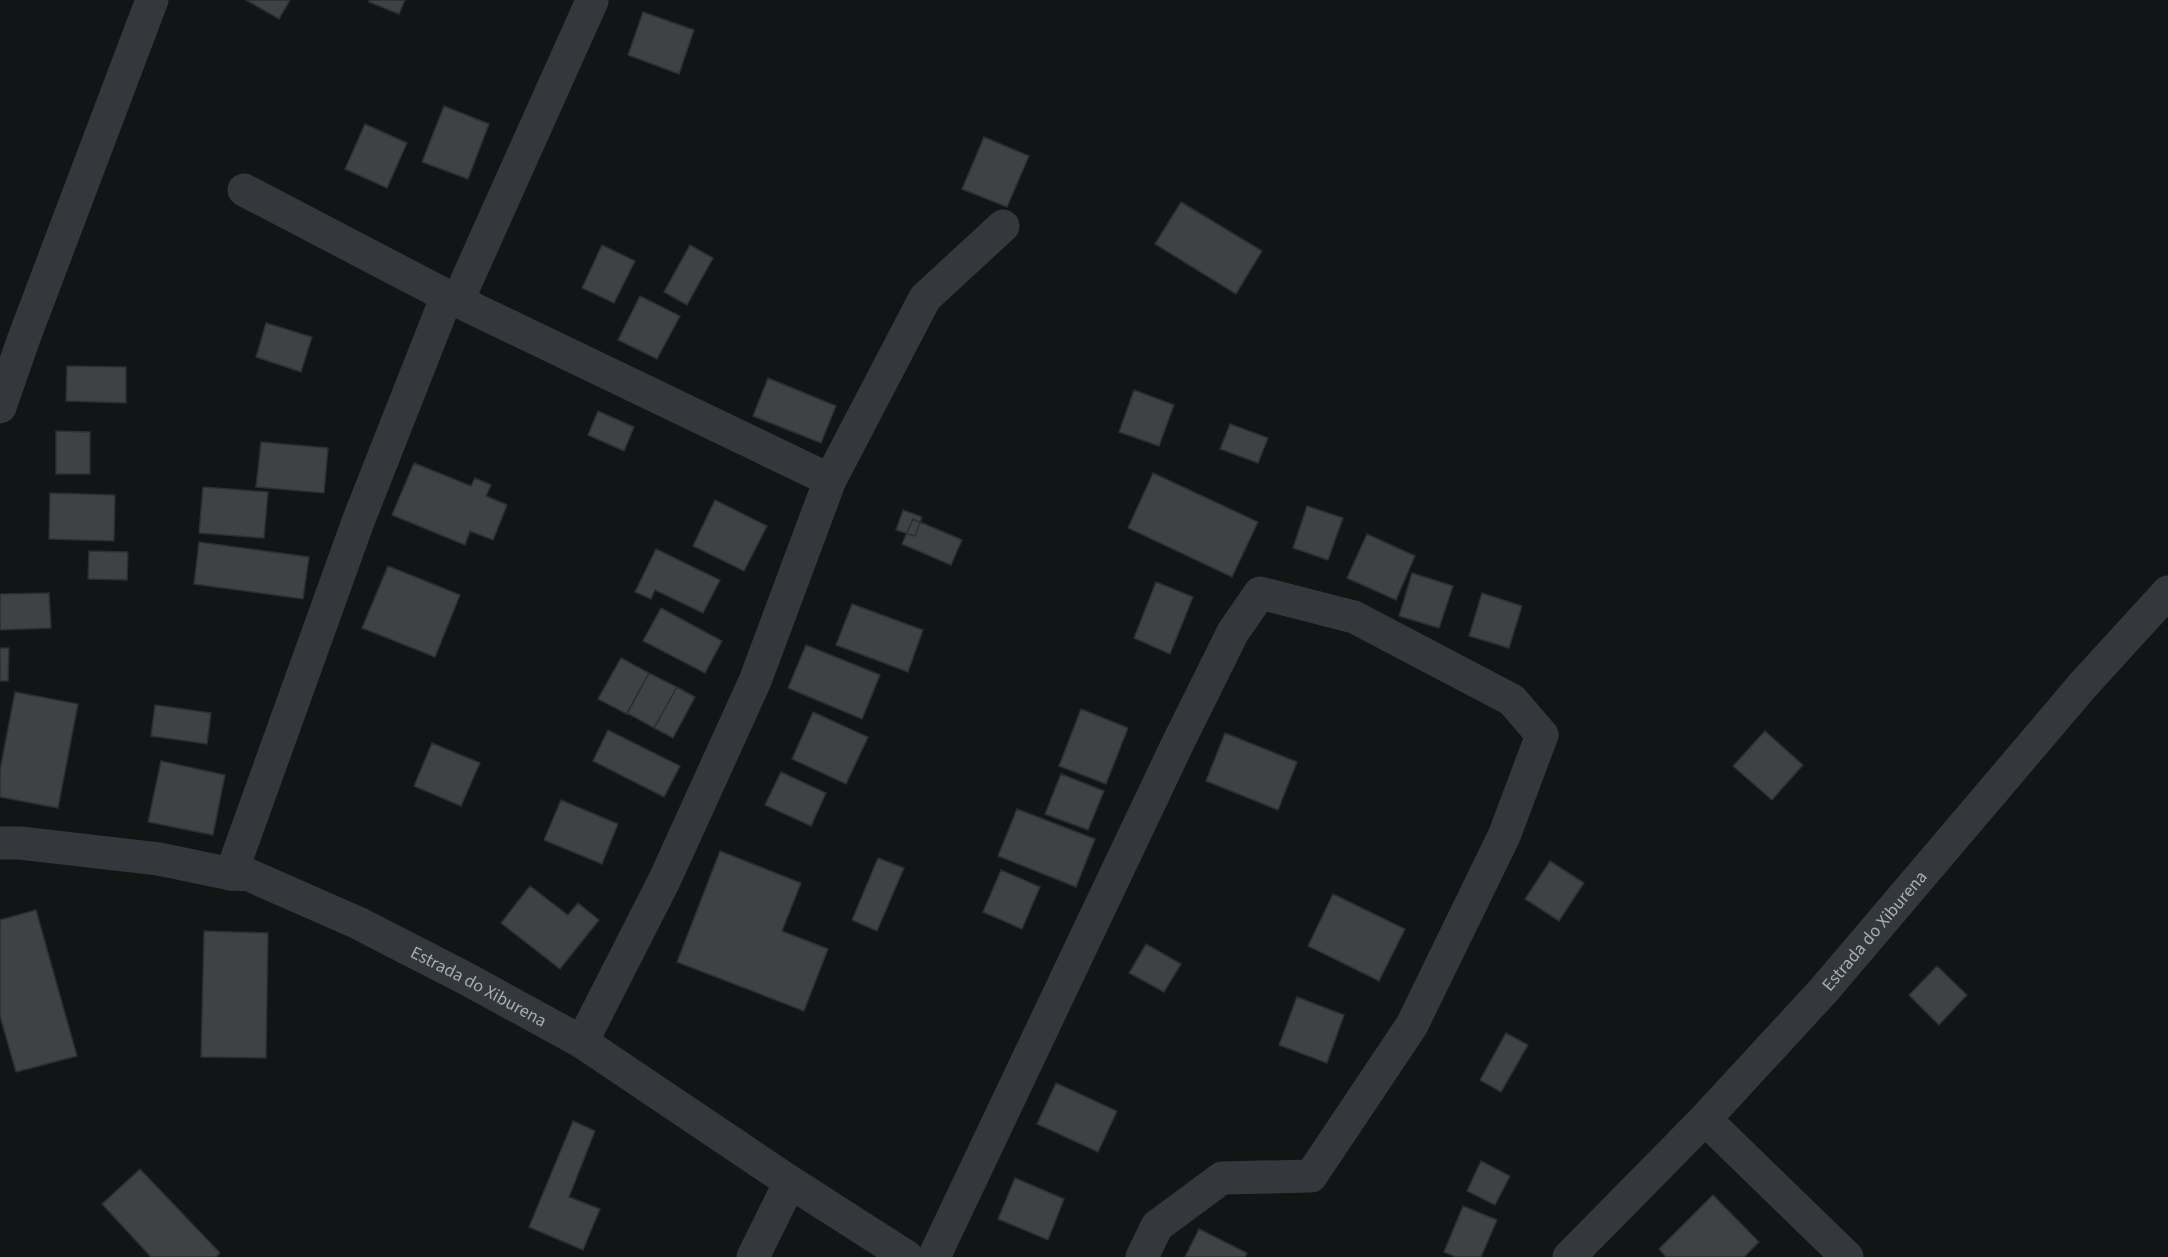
<svg xmlns="http://www.w3.org/2000/svg" width="2168" height="1257" font-family="'Source Sans 3',sans-serif">
  <style>
    .building { fill: #3f4245; stroke: #2d2e31; stroke-width: 1.5 }
    .lines { fill: none; stroke-linecap: round; stroke-linejoin: round }
    .minor { stroke: #34373b; stroke-width: 33 }
    .labels { text-anchor: middle; dominant-baseline: central; stroke-width: 6; stroke-linejoin: round; paint-order: stroke }
    .street-label { font-size: 18px; fill: #a4aeb7; stroke: #0e0f10 }
  </style>
  <rect width="100%" height="100%" fill="#131415"/>
  <path class="building" d="M246,0H290L279,19Z
    M369,0H405L399,14L369,2Z
    M643,12L694,30L679,74L628,55Z
    M444,106L489,124L468,179L422,162Z
    M365,124L407,143L387,188L345,169Z
    M984,137L1029,156L1007,207L962,189Z
    M1181,202L1262,251L1236,294L1155,244Z
    M602,245L635,261L614,303L582,288Z
    M690,245L713,258L687,305L664,292Z
    M640,296L680,316L657,359L618,340Z
    M266,323L312,337L301,372L256,357Z
    M67,366L126,367V403L66,401Z
    M768,378L836,406L821,443L753,416Z
    M1134,390L1174,405L1159,446L1119,432Z
    M598,411L634,427L624,451L588,435Z
    M1230,424L1268,438L1258,463L1220,449Z
    M56,431L90,432V474H56Z
    M261,442L328,448L324,493L256,487Z
    M414,463L471,486L475,478L491,485L486,496L507,505L493,540L470,531L465,545L392,515Z
    M1153,473L1258,522L1232,577L1128,528Z
    M203,487L268,492L264,538L199,533Z
    M50,493L115,495L114,541L49,539Z
    M715,500L767,526L744,571L693,546Z
    M1307,506L1343,518L1328,560L1293,548Z
    M903,510L922,517L915,536L896,530Z
    M913,519L962,540L951,565L902,544Z
    M1367,534L1415,556L1396,600L1347,578Z
    M199,542L309,557L303,599L194,584Z
    M656,549L720,580L703,613L655,590L651,599L635,592Z
    M89,551L128,552L127,580L88,579Z
    M388,566L460,595L435,657L362,628Z
    M1412,573L1453,586L1439,628L1399,616Z
    M1156,582L1193,597L1170,654L1134,638Z
    M49,593L51,628L0,630V594Z
    M1482,593L1522,606L1509,648L1469,636Z
    M852,604L923,630L908,672L836,645Z
    M661,608L722,641L705,673L643,641Z
    M806,645L880,675L862,719L788,688Z
    M0,648H9L8,681H0Z
    M621,658L649,673L627,714L598,699Z
    M649,673L677,687L654,728L627,713Z
    M677,687L695,697L673,738L654,728Z
    M15,692L78,704L58,808L0,797V770Z
    M155,705L211,713L207,744L151,736Z
    M1081,709L1128,728L1106,784L1059,766Z
    M813,712L868,737L846,784L792,759Z
    M608,730L680,766L664,797L593,761Z
    M1765,731L1803,765L1772,800L1733,766Z
    M1225,733L1297,762L1278,810L1206,781Z
    M432,743L480,763L461,806L414,786Z
    M161,761L225,775L213,835L148,822Z
    M781,772L826,793L811,826L765,805Z
    M1061,774L1104,791L1088,830L1045,814Z
    M561,800L618,824L602,864L544,840Z
    M1017,809L1095,839L1076,887L998,856Z
    M720,851L801,883L782,931L828,949L804,1011L677,962Z
    M878,858L904,868L877,931L852,920Z
    M1550,861L1584,883L1559,921L1525,899Z
    M1001,870L1040,887L1022,929L983,912Z
    M530,886L568,915L578,903L599,920L560,969L501,923Z
    M1333,894L1405,929L1379,981L1308,946Z
    M36,910L77,1056L16,1072L0,1016V920Z
    M204,931L268,933L266,1058L201,1057Z
    M1146,944L1181,964L1164,992L1129,973Z
    M1937,966L1967,995L1939,1025L1909,995Z
    M1297,997L1344,1015L1327,1063L1279,1045Z
    M1506,1033L1528,1045L1501,1092L1480,1080Z
    M1056,1083L1117,1111L1098,1152L1037,1124Z
    M573,1121L595,1131L569,1197L600,1209L583,1250L529,1227Z
    M1481,1161L1510,1176L1495,1205L1467,1191Z
    M140,1169L220,1253L216,1257H151L102,1204Z
    M1015,1178L1064,1199L1048,1240L998,1219Z
    M1713,1195L1759,1242L1744,1257H1666L1659,1249Z
    M1463,1206L1497,1220L1481,1257H1456L1444,1252Z
    M1199,1229L1247,1253L1245,1257H1185Z"/>
  <g class="lines">
    <g class="minor">
      <path d="M244,190L447,296L830,480"/>
      <path d="M458,300L592,1"/>
      <path d="M0,407L24,338L152,0"/>
      <path id="s1" d="M0,843H20L159,859L231,874L249,875L358,923L465,978L582,1042L790,1182L907,1257"/>
      <path d="M231,874L359,519L447,296"/>
      <path d="M582,1042L665,879L755,681L830,480L925,298L1003,226"/>
      <path d="M1705,1119L1847,1257"/>
      <path d="M753,1257L790,1182"/>
      <path d="M934,1257L1177,745L1233,632L1260,593L1354,617L1512,700L1542,735L1504,836L1412,1025L1311,1176L1222,1178L1157,1226L1142,1257"/>
      <path id="s2" d="M1569,1257L1705,1119L1824,990L2083,685L2168,592"/>
    </g>
  </g>
  <g class="labels">
    <g class="street-label">
      <text stroke="none"><textPath href="#s2" startOffset="447">Estrada do Xiburena</textPath></text>
      <text stroke="none"><textPath href="#s1" startOffset="507">Estrada do Xiburena</textPath></text>
    </g>
  </g>
</svg>
